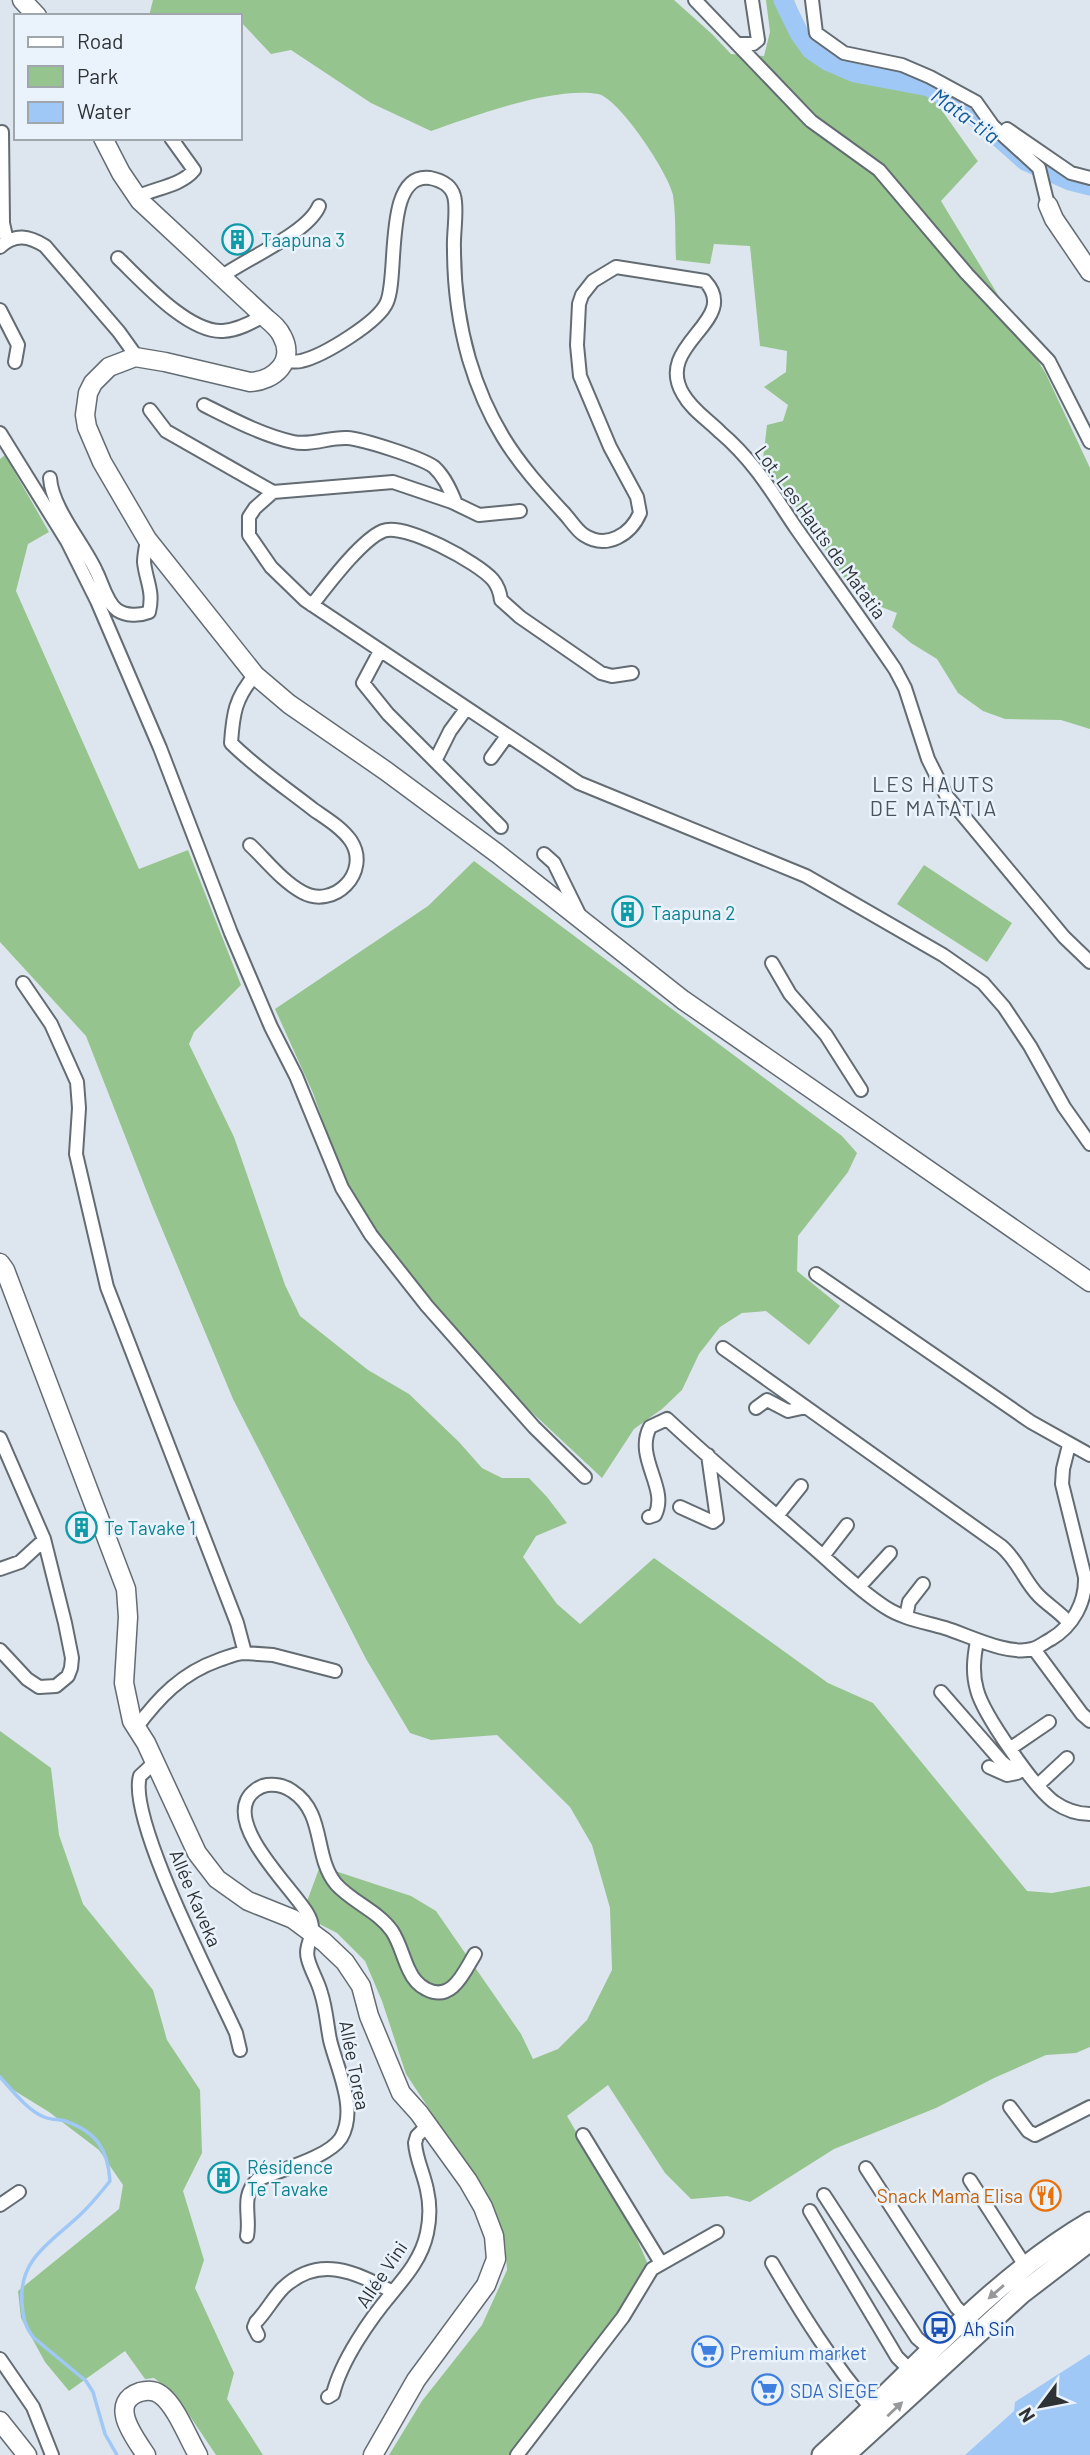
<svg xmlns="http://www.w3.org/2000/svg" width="1090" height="2455" font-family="Barlow,sans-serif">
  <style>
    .green { fill: #96c48e }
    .water { fill: #a0c8f6 }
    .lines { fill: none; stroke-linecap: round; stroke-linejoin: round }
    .stream { stroke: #a0c8f6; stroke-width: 3.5 }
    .river { stroke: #a0c8f6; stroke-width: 19 }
    .street-casing { stroke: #646c73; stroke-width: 16 }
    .secondary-casing { stroke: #646c73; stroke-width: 21 }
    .primary-casing { stroke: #646c73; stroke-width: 23 }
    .street { stroke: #fff; stroke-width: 12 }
    .secondary { stroke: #fff; stroke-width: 18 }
    .primary { stroke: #fff; stroke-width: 19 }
    .oneway { fill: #96989a }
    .labels { text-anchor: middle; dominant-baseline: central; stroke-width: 5; stroke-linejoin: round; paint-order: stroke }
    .culture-label { font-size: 19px; fill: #0d838f; stroke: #eaf3fc; text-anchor: start }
    .street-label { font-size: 19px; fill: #2e3235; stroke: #eaf3fc }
    .food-label { font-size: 19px; fill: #c56008; stroke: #eaf3fc; text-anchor: end }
    .transit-label { font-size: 19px; fill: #164399; stroke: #eaf3fc; text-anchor: start }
    .shop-label { font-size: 19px; fill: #366cbe; stroke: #eaf3fc; text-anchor: start }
    .water-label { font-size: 21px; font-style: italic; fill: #10589b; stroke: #eaf3fc }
    .neighbourhood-label { font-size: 21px; letter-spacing: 2px; fill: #4b5259; stroke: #eaf3fc }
  </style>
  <rect width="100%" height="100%" fill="#dde6ee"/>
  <path class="green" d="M153,0H674L712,34L731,54L764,56L770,32L766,0H794C799,12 803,30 811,40C838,71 883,62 916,79C925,84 968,148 978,161L941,201L1046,374L1090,468V729L1061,720L1005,719L983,711L958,693L937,659L911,643L892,627L897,613L871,603L850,586L763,459L767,425L783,421L788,405L764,387L786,372L787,351L760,346L750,246L714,244L710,264L676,260C675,239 676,216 673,195C669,174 619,98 598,94C554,86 474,116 431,131L371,103L291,50L271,54L240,21V16H149Z
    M5,455L49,532L28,544L16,591L139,869L188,850L241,985L194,1032L189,1044L234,1137L285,1285L300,1316L368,1370L409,1394L459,1442L482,1468L502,1478H529L547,1497L567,1523L536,1536L523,1557L557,1604L580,1624L654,1558L828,1683L873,1703L1027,1891L1052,1893L1090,1886V2047L1076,2053L1046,2055L994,2078L936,2108L834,2149L750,2202L727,2196L691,2199L665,2173L608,2085L567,2116L632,2228L647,2262L603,2335L509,2455H389L422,2401L482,2325L507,2270L505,2242L482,2189L406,2074L382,2001L365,1961L337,1933L302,1915L320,1866L411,1896L436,1911L521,2034L533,2059L558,2049L587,2020L612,1970L610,1908L592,1845L570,1807L497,1735L431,1740L410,1733L366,1659L233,1399L152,1205L86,1036L0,942V459Z
    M474,861L842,1136L857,1153L848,1172L798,1236L797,1271L840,1306L809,1345L766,1311L742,1313L720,1327L699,1354L682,1390L662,1409L634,1429L602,1478L524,1405L457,1333L373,1227L346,1187L313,1093L275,1009L428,906Z
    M924,865L1012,923L987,962L897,904Z
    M0,1731L51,1768L59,1835L83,1904L153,1990L167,2040L200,2090L202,2153L183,2191L204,2260L195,2288L234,2373L227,2399L263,2455H216L175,2394L154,2378L145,2379L125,2351L69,2391L45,2362L21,2318L18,2291L119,2209L123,2185L99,2150L49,2112L10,2088L0,2075Z"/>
  <path class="water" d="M1090,2354V2455H965L1014,2411L1015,2402Z"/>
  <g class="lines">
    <path class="stream" d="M0,2077C12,2090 27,2110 44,2117C50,2120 59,2119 65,2121C97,2132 108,2150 110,2181C102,2191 94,2201 85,2210C56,2240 18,2256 22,2303C23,2318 25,2327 34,2338L86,2381L93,2392L105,2434L117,2455"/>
    <path class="river" d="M783,0L799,33L811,50L827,61L855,73L929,87L978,119L1025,161L1070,181L1090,186"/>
    <defs>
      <path id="street" d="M695,0L811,121L879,170L967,274L1049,361L1090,442
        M812,0L816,33L844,53L902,65L930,77L976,102L993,126L1039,168L1048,205
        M737,44H753L758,40L752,0
        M1007,129L1071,173L1090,178
        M2,132L3,223L7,241
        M137,197C155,188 181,186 194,170L171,138
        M0,247C15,233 29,236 45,246L119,332L134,353L135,357
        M118,258C142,281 188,333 223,331C238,330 251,323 263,316
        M221,277C247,258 308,233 319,206
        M0,310L18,345L15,362
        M285,361C290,361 296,362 301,361C323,356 379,322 387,302C399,274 383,172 430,178C440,180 451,185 454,196C458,209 453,234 454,249C454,286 459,324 469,359C477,386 489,414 503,437C520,465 541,488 563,512C570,519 576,530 584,535C607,550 631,534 640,513L637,497L610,447L580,376L577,345L579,304L582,295L593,281L616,267L705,281C742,321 653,344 683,394C692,410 707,419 720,432C733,443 746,457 757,471C771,489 783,509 796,528C829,575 863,622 895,669L905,688L928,759L946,795L1064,937L1090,962
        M204,405C232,419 262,435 293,442C311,446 329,437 347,438C363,439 422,458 434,467C445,477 451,491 456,504
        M150,410L166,431L273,492
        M0,433L67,541L97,601L160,748L231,933L271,1027L296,1076L342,1188L371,1235L427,1306L534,1427L585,1477
        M50,478C52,508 83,543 96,571C102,582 106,602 117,610C126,616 139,616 149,612C154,591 146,581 144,562C144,555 146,547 147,539
        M520,511L479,515L452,502L393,482L273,492L255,508L249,517V535L271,567L305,600L579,783L806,876L943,955L983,983L1004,1007L1030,1046L1064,1107L1090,1144
        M312,605C327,586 361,540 383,531C404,522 479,563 493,580C498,586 500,592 501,600L520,617L601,673L612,676L632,673
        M380,651L363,683L388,714L435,761
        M466,709L450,731L435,761L501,827
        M491,758L507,736
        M250,845C266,860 282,881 302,892C334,910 371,872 351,841C342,828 327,819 314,810C286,788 256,768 231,743C233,714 235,698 255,675
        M544,854L554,863L580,916
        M772,963L790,994L826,1035L861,1090
        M23,983L51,1024L77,1082L79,1108L76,1154L107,1287L237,1623L245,1653C236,1653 228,1657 219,1660C182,1673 159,1697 136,1728
        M816,1274L1031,1422L1090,1455
        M723,1348L1001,1546C1018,1560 1024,1581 1039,1596C1049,1606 1060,1612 1069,1623
        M756,1408L767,1400L788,1411L806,1407
        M0,1438L44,1539L65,1623L72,1658L71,1668L68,1676L56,1686L39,1687L27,1679L0,1650
        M680,1507L713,1522L717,1519L708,1455
        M777,1516L801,1486
        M649,1517L655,1515C669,1488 634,1458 650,1427L667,1419C715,1464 766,1506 815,1549C838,1569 860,1591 885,1607C903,1619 925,1622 945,1628C968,1635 1008,1656 1032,1649C1038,1648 1045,1642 1051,1639C1073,1626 1086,1602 1085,1577L1062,1484L1063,1469L1069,1445
        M823,1556L847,1525
        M0,1569L20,1562L44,1540
        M859,1587L890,1553
        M906,1617L909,1602L923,1584
        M977,1641C974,1657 972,1673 977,1690C983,1714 1034,1787 1054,1802C1064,1809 1077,1814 1090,1814
        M1034,1649L1082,1714L1090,1721
        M245,1653L273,1655L335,1671
        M941,1692L1002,1762L1007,1766L1018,1768
        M1011,1748L1049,1722
        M155,1762L140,1776C127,1819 215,1986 236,2033L240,2050
        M989,1767L1007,1775L1017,1773L1018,1768
        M1038,1785L1067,1758
        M1010,2107L1028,2131L1035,2135L1090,2107
        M583,2135L661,2263
        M866,2168L956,2307L967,2318
        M970,2180L1026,2267
        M824,2195L917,2338L932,2351
        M0,2205L19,2192
        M810,2211L897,2357L911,2371
        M247,2236C251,2216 240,2197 257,2180C279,2170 328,2158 341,2138C358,2109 337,2069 330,2040C327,2025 326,2008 321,1993C318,1981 311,1971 308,1959C303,1942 320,1934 307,1913C292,1888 232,1832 247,1800C250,1793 259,1786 267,1785C277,1784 285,1786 292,1791C326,1813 313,1856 336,1884C352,1902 378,1911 392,1931C400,1943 403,1958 409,1970C413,1979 418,1985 426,1989C452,2003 464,1972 475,1954
        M772,2263C802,2314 833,2364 872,2409
        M258,2335L254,2327L256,2322C266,2312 273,2298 283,2288C319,2254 355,2272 393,2292
        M0,2359L33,2407L52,2455
        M328,2397L333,2394C341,2361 370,2319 392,2293C407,2275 422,2257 427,2233C430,2219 430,2203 427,2190C424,2174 416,2159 415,2143L417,2136L428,2125
        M517,2455L623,2317L652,2269L717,2232"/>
      <path id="secondary" d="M22,0L37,16
        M103,138L121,173L140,201L267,319C273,324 279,329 282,336C296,361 274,381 250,382L165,362L135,357L109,367L93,383L88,393L85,415L87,427L102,462L147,539L255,675L289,704L386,771L498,854L683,1000L1090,1282
        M1048,205L1054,219L1090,272
        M0,1263L5,1270L126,1589L128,1617L124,1683L132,1721L146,1743L197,1853L217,1879L248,1901L293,1919L324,1942L345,1962L361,1986L369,2016L401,2093L419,2113L468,2181L483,2207L494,2236L496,2259L486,2285L416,2380L373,2455
        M0,2421L27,2455
        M146,2455C135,2438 107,2403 140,2392C147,2390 155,2390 161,2395C176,2406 188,2438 198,2455"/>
      <path id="primary" d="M822,2455C909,2377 989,2281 1090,2222
        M845,2455L1021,2294L1090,2241"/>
    </defs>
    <use href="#street" class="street-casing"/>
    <use href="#secondary" class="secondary-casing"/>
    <use href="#primary" class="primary-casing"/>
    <use href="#street" class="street"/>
    <use href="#secondary" class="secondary"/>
    <use href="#primary" class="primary"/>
  </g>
  <defs><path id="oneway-solid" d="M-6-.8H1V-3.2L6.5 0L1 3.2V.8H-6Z" transform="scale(1.75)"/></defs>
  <g class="oneway">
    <use href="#oneway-solid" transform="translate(996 2292) rotate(139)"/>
    <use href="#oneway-solid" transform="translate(895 2409) rotate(-43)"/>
  </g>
  <defs>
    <symbol id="building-ring" viewBox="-11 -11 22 22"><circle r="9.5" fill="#eaf3fc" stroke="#0f9aa8" stroke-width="1.5"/><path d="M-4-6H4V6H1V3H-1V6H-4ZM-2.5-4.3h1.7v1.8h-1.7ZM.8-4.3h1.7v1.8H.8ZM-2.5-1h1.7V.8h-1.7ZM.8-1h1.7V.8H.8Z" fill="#0f9aa8"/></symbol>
    <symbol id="restaurant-ring" viewBox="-11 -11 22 22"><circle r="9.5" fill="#eaf3fc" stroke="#e8710a" stroke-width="1.5"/><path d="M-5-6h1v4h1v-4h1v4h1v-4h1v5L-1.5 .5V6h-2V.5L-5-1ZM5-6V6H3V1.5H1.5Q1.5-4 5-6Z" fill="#e8710a"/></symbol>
    <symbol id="bus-ring" viewBox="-11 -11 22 22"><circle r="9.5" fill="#eaf3fc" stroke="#1a4fb4" stroke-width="1.5"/><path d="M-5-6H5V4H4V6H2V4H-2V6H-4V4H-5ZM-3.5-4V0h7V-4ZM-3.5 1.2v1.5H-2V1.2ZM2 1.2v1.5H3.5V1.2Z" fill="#1a4fb4"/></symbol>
    <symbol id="supermarket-ring" viewBox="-11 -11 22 22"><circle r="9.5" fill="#eaf3fc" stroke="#3f7fe0" stroke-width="1.5"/><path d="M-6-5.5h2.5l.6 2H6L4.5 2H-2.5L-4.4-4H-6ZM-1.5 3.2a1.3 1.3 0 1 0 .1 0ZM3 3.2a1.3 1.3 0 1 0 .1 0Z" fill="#3f7fe0"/></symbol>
  </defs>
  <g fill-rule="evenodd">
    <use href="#building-ring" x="220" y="222" width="35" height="35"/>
    <use href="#building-ring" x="610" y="894" width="35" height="35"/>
    <use href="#building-ring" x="64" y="1510" width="35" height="35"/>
    <use href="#building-ring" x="206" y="2160" width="35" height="35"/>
    <use href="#restaurant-ring" x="1028" y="2178" width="35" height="35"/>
    <use href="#bus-ring" x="922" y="2310" width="35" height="35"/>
    <use href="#supermarket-ring" x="690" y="2334" width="35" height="35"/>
    <use href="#supermarket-ring" x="750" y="2372" width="35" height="35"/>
  </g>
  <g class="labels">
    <g class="culture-label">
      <text x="261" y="239">Taapuna 3</text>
      <text x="651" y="912">Taapuna 2</text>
      <text x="104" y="1527">Te Tavake 1</text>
      <text x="247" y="2166">Résidence<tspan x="247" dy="22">Te Tavake</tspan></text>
    </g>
    <g class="street-label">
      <text transform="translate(821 532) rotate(54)">Lot. Les Hauts de Matatia</text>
      <text transform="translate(196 1898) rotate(67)">Allée Kaveka</text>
      <text transform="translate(355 2065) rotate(79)">Allée Torea</text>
      <text transform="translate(381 2274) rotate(-56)">Allée Vini</text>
    </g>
    <g class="food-label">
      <text x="1023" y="2195">Snack Mama Elisa</text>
    </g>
    <g class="transit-label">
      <text x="963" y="2328">Ah Sin</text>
    </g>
    <g class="shop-label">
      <text x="730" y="2352">Premium market</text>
      <text x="790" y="2390">SDA SIEGE</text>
    </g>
    <g class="water-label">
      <text transform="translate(966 115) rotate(36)">Mata-ti'a</text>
    </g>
    <g class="neighbourhood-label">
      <text x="934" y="783">LES HAUTS<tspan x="934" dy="24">DE MATATIA</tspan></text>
    </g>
  </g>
  <rect x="14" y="14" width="228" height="126" fill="#eaf3fc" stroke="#9fa6ac" stroke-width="2"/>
  <rect x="28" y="37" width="35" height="10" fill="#ffffff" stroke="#9fa6ac" stroke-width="2"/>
  <text x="77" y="49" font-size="21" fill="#2e3235">Road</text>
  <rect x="28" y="66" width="35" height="21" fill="#96c48e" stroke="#9fa6ac" stroke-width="2"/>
  <text x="77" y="84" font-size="21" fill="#2e3235">Park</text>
  <rect x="28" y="102" width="35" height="21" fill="#a0c8f6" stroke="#9fa6ac" stroke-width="2"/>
  <text x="77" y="119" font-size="21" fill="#2e3235">Water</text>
  <g transform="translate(1041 2406) rotate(238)" stroke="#eaf3fc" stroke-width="5" paint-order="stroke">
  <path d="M0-5L12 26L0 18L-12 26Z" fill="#2e3235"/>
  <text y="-10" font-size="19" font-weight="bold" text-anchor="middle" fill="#2e3235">N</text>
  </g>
</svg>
